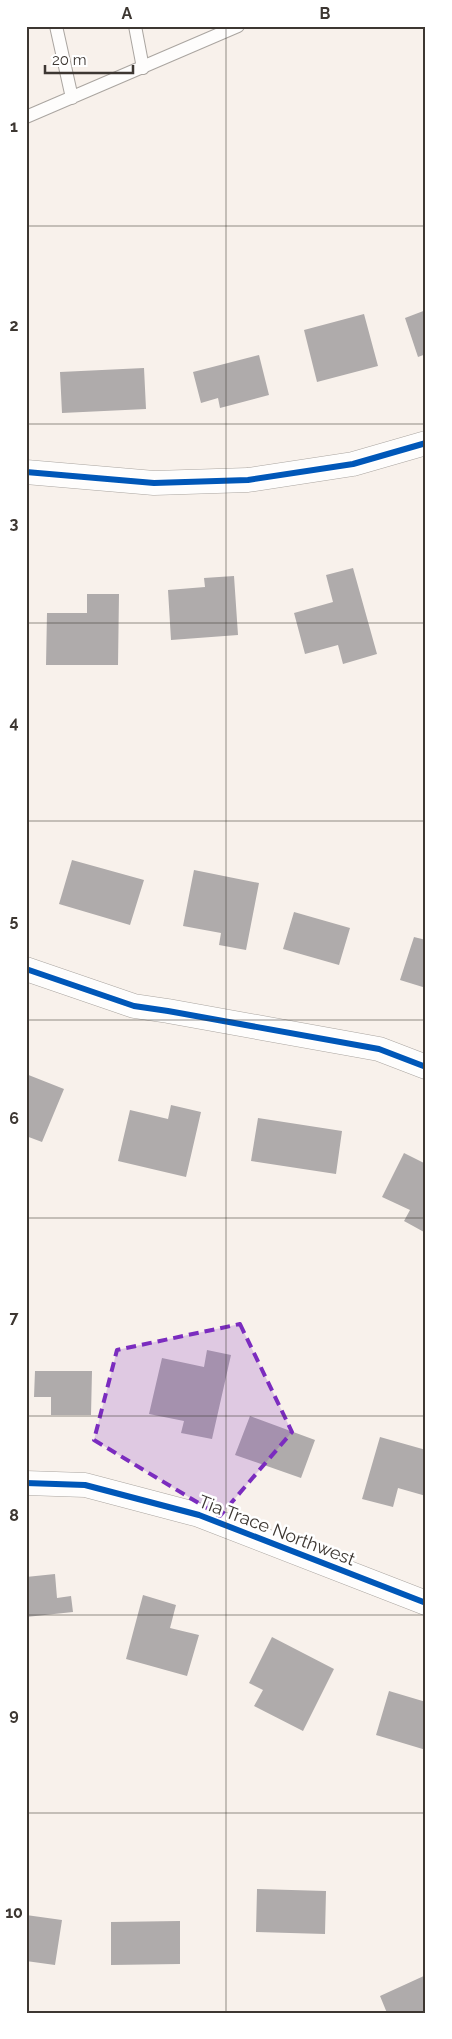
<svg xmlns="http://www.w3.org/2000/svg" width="452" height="2039" font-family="Raleway,sans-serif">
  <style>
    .building { fill: #afabab }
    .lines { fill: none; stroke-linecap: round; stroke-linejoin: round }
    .service-casing { stroke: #aaa5a0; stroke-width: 14 }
    .minor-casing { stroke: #aaa5a0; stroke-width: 25 }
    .service { stroke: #fefdfc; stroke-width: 12 }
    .minor { stroke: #fefdfc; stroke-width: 24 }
    .cycleway-casing { stroke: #fff; stroke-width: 9 }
    .cycleway { stroke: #0057b8; stroke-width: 6 }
    .marked { fill: #7b2cbf; fill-opacity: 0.2; stroke: #7b2cbf; stroke-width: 4; stroke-dasharray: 10 6; stroke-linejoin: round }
    .grid { fill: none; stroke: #3d3732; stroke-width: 1; stroke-opacity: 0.55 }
    .labels { text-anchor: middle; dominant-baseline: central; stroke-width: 5; stroke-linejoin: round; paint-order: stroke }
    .street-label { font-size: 18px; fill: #3d3732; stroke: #fff }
    .neatline { fill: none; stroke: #3d3732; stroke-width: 2 }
    .grid-label { font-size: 16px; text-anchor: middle; font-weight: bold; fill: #3d3732 }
  </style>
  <rect width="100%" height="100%" fill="#f8f1eb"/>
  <path class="building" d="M426,310V354L418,357L405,318Z
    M364,314L378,366L317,382L304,330Z
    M259,355L269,395L220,408L218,398L201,403L193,372Z
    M144,368L146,409L62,413L60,372Z
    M353,568L377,654L343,664L338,645L305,654L294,613L333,602L326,575Z
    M234,576L238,635L171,640L168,590L205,587L204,578Z
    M87,594H119L118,665H46L47,613H87Z
    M72,860L144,880L130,925L59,904Z
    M194,870L259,883L246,950L219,945L221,933L183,926Z
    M294,912L350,928L339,965L283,949Z
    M414,937L426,940V988L400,980Z
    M26,1074L64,1089L42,1142L26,1136Z
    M171,1105L201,1112L186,1177L118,1161L130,1110L168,1119Z
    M258,1118L342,1131L336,1174L251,1161Z
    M404,1153L426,1164V1228L424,1232L404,1221L410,1210L382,1197Z
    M207,1350L231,1355L212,1439L181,1433L184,1421L149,1414L162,1358L204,1367Z
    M35,1371H92L91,1415H51V1397H34Z
    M250,1416L315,1440L301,1478L235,1455Z
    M380,1437L426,1450V1496L398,1488L393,1507L362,1499Z
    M55,1574L57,1598L71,1596L73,1612L26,1617V1577Z
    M143,1595L176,1605L170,1628L199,1635L187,1676L126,1659Z
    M272,1637L334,1669L303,1731L254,1706L263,1690L249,1683Z
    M389,1691L426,1702V1750L376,1735Z
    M257,1889L326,1891L325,1934L256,1932Z
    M26,1915L62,1920L55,1965L26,1961Z
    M180,1921V1964L111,1965V1922Z
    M426,1975V2013H387L380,1996Z"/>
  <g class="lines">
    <defs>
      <path id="service" d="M56,26L72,98
        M135,26L143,68
        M26,117L238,26"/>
      <path id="minor" d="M26,472L154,483L248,480L353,464L426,443
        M26,969L134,1006L168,1011L379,1049L426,1067
        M26,1483L85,1485L199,1515L426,1603"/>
    </defs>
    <use href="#service" class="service-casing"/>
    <use href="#minor" class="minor-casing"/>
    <use href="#service" class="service"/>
    <use href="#minor" class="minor"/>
    <defs>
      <path id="cycleway" d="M26,472L154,483L248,480L353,464L426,443
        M26,969L134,1006L168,1011L379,1049L426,1067
        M26,1483L85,1485L199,1515L426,1603"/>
    </defs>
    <use href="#cycleway" class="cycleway-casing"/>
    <use href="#cycleway" class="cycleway"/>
  </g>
  <path class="marked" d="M240,1324L292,1432L220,1516L94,1440L117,1350Z"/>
  <path class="grid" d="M226,26V2013M26,226H426M26,424H426M26,623H426M26,821H426M26,1020H426M26,1218H426M26,1416H426M26,1615H426M26,1813H426"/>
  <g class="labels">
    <g class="street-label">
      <text transform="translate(277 1530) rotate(21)">Tia Trace Northwest</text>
    </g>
  </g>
  <rect width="452" height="2039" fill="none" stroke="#ffffff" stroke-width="55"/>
  <path d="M45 65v8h88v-8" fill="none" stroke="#3d3732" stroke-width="2.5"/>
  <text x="52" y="65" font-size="15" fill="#3d3732" stroke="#ffffff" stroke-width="4" paint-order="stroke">20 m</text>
  <rect x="28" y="28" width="396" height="1984" class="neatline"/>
  <g class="grid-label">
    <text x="127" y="19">A</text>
    <text x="325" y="19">B</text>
    <text x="14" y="132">1</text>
    <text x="14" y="331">2</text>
    <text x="14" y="529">3</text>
    <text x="14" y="728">4</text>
    <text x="14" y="926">5</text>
    <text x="14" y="1124">6</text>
    <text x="14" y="1323">7</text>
    <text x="14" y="1521">8</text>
    <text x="14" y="1720">9</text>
    <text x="14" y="1918">10</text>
  </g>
</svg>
